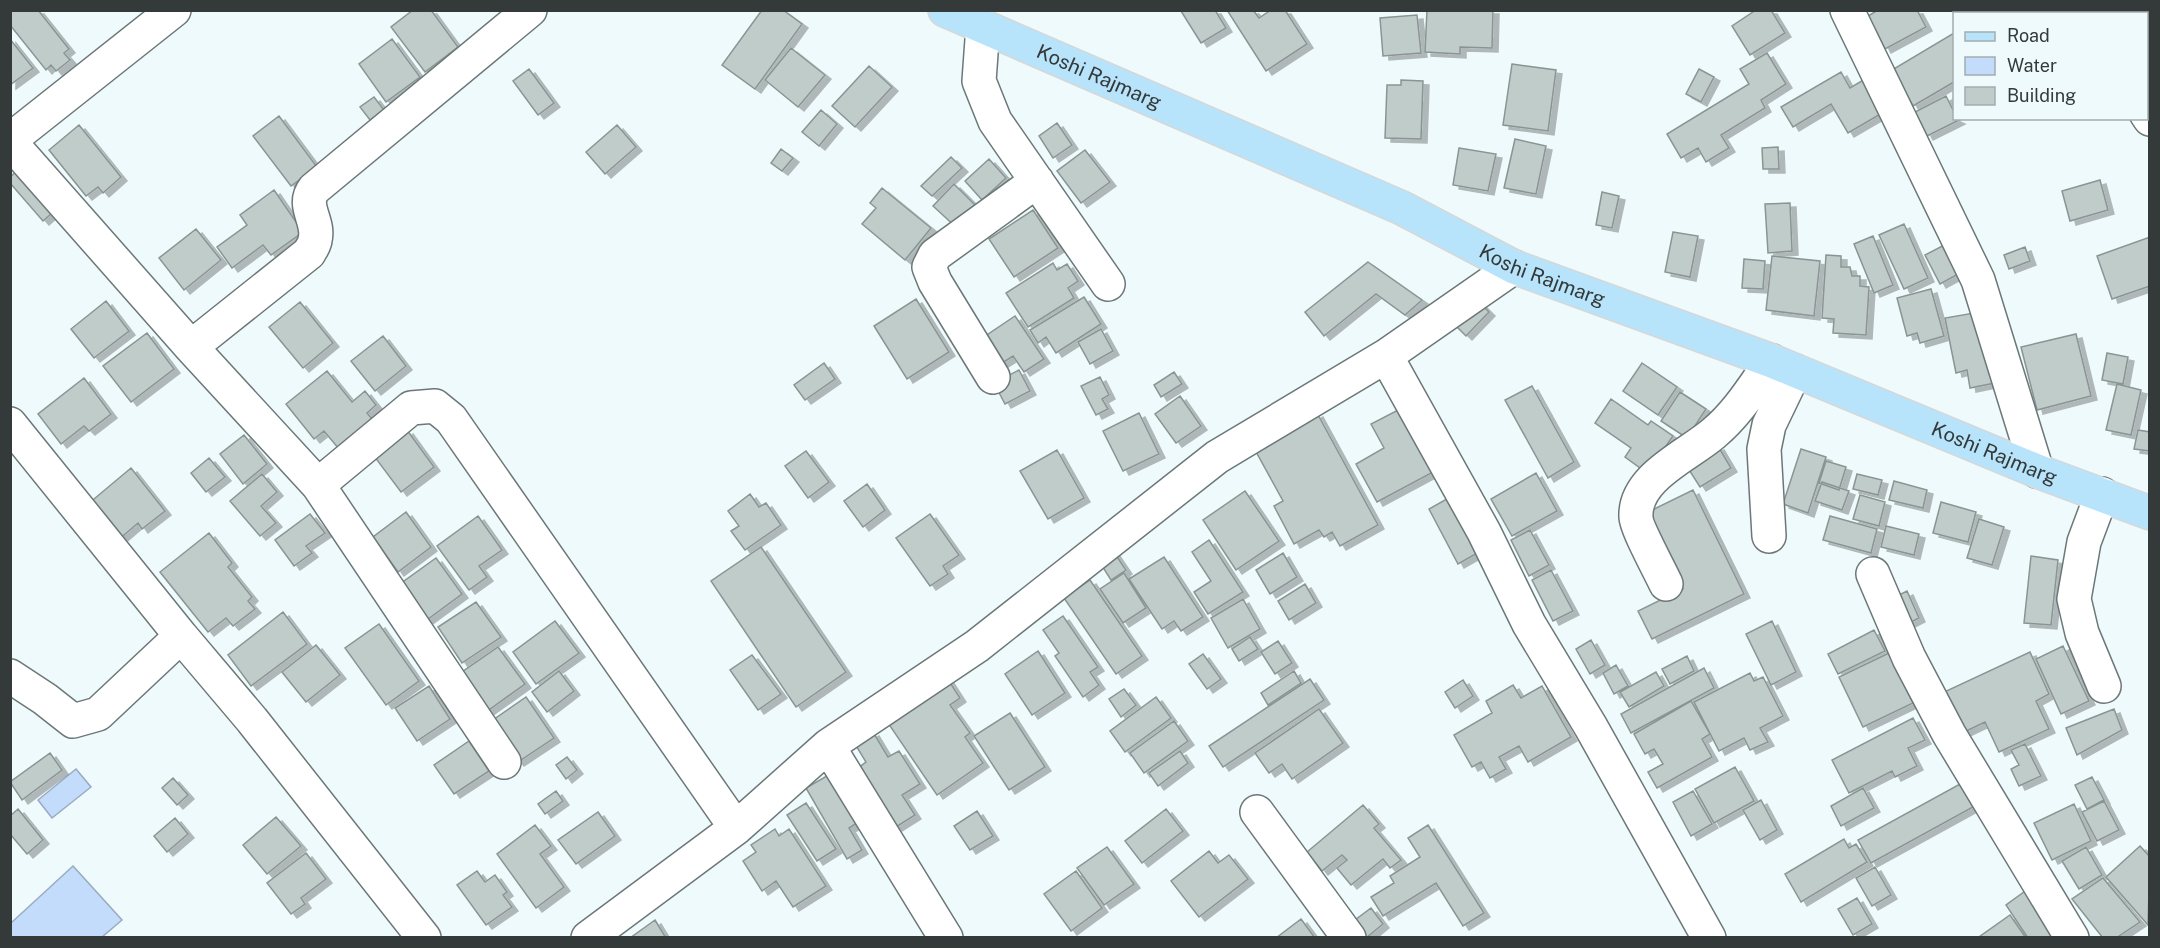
<svg xmlns="http://www.w3.org/2000/svg" width="2160" height="948" font-family="'Public Sans',sans-serif">
  <style>
    .water { fill: #c4dcfb; stroke: #99abc1; stroke-width: 1.5 }
    .building { fill: #c0ccca; stroke: #8a9593; stroke-width: 1.5; filter: url(#shadow) }
    .lines { fill: none; stroke-linecap: round; stroke-linejoin: round }
    .minor-casing { stroke: #6c7778; stroke-width: 36 }
    .major-casing { stroke: #d6d7d7; stroke-width: 36 }
    .minor { stroke: #fff; stroke-width: 33 }
    .major { stroke: #b8e4fb; stroke-width: 33 }
    .labels { text-anchor: middle; dominant-baseline: central; stroke-width: 5; stroke-linejoin: round; paint-order: stroke }
    .street-label { font-size: 20px; fill: #343939; stroke: #eefafc }
  </style>
  <defs>
    <filter id="shadow"><feDropShadow dx="6" dy="4" stdDeviation="0" flood-color="#0004"/></filter>
  </defs>
  <rect width="100%" height="100%" fill="#eefafc"/>
  <path class="water" d="M76,769L91,787L52,818L38,800Z
    M73,866L122,920L102,937H11V923Z"/>
  <path class="building" d="M10,10H38L69,49L64,53L70,60L56,71L51,65L46,70L10,25Z
    M413,10H431L458,47L425,72L391,27Z
    M762,10H783L802,24L755,89L722,65Z
    M1182,10H1215L1226,28L1201,43L1181,11Z
    M1227,10H1253L1259,18L1271,10H1285L1307,44L1266,71Z
    M1427,10H1493L1492,48L1460,47V54L1425,52Z
    M1756,10H1771L1785,33L1750,55L1732,26Z
    M1878,10H1917L1926,27L1885,49L1868,16Z
    M1974,10H2007L1998,14H1975Z
    M2029,10H2061V14H2030Z
    M2110,10H2137L2132,14H2112Z
    M1417,15L1421,53L1383,56L1380,18Z
    M1954,33V82L1913,106L1892,70Z
    M10,39L33,68L10,85Z
    M392,39L420,77L386,102L359,64Z
    M2150,39V74L2147,76L2146,40Z
    M791,48L825,75L798,107L765,80Z
    M1767,53L1786,84L1761,100L1765,108L1721,135L1729,148L1706,162L1698,148L1681,158L1667,134L1749,84L1740,69Z
    M1512,64L1556,70L1548,131L1503,125Z
    M869,66L892,87L855,127L832,106Z
    M529,69L554,103L538,115L513,81Z
    M1699,69L1714,77L1701,102L1686,94Z
    M1841,72L1850,88L1865,79L1884,112L1848,133L1831,104L1793,127L1781,107Z
    M1401,80L1423,81L1421,139L1385,138L1387,85H1401Z
    M1946,96L1954,112V118L1959,120L1927,136L1915,112Z
    M374,97L384,110L370,120L360,107Z
    M821,110L837,124L819,146L802,132Z
    M279,116L317,167L291,186L253,136Z
    M1057,123L1072,145L1053,158L1039,136Z
    M79,125L121,177L103,193L98,187L86,196L49,150Z
    M617,125L636,147L605,174L586,152Z
    M1515,139L1546,146L1536,194L1504,188Z
    M1778,147L1779,169H1763L1762,148Z
    M1459,148L1496,154L1488,191L1453,185Z
    M781,149L793,158L782,171L771,163Z
    M1085,150L1110,182L1081,203L1057,171Z
    M951,157L962,168L932,196L921,186Z
    M989,159L1006,178L982,200L965,181Z
    M25,164L60,206L43,221L10,183V177Z
    M2100,180L2108,210L2070,221L2062,191Z
    M954,184L978,208L958,229L933,206Z
    M882,188L931,228L905,260L862,224L876,208L870,203Z
    M274,190L303,232L271,255L263,245L232,268L217,247L247,225L240,215Z
    M1602,192L1619,196L1612,228L1596,225Z
    M1790,203L1792,251L1768,253L1765,204Z
    M1033,210L1058,248L1014,277L989,239Z
    M1904,224L1928,278L1904,289L1879,235Z
    M196,229L221,260L184,290L159,258Z
    M1673,232L1698,236L1690,277L1665,272Z
    M1873,236L1893,285L1874,293L1854,244Z
    M2150,237V286L2112,299L2097,256Z
    M1948,243L1962,272L1940,284L1925,255Z
    M2025,247L2030,261L2009,269L2004,255Z
    M1826,255L1841,256V267H1850L1852,276H1860V286L1869,287L1866,335L1833,333L1834,319L1822,318Z
    M1772,256L1820,261L1814,316L1766,310Z
    M1744,259L1765,261L1763,289L1742,288Z
    M1368,262L1422,300L1405,315L1376,294L1324,336L1305,312Z
    M1053,263L1057,270L1067,264L1078,281L1068,288L1074,298L1028,327L1006,293Z
    M1931,289L1944,336L1920,343L1917,333L1907,336L1897,298Z
    M1084,297L1101,324L1056,353L1046,337L1038,343L1030,330Z
    M916,299L949,352L907,379L874,326Z
    M1476,299L1489,312L1466,336L1452,322Z
    M106,301L129,331L94,358L71,329Z
    M300,302L333,343L303,368L269,327Z
    M1974,313L1995,383L1970,388L1967,370L1956,373L1945,318Z
    M1015,316L1044,359L1024,372L1013,356L996,367L978,341Z
    M1101,329L1113,351L1090,364L1078,342Z
    M147,333L174,369L131,402L103,366Z
    M2076,334L2091,396L2037,410L2021,347Z
    M383,336L406,366L375,391L351,361Z
    M2107,353L2128,357L2123,384L2102,380Z
    M824,363L835,379L805,400L794,385Z
    M1642,363L1677,387L1658,415L1623,391Z
    M1019,370L1030,391L1005,404L994,383Z
    M327,371L352,402L365,391L376,405L367,413L379,427L344,455L324,431L314,439L286,404Z
    M1174,372L1182,384L1161,397L1154,385Z
    M1100,377L1109,395L1102,399L1108,409L1096,415L1081,386Z
    M84,378L111,414L89,431L84,426L61,444L38,414Z
    M2117,384L2141,390L2131,435L2106,430Z
    M1532,386L1574,462L1548,478L1505,400Z
    M1680,392L1706,409L1687,438L1661,421Z
    M1180,396L1201,426L1176,443L1155,414Z
    M1611,399L1648,425L1651,421L1673,436L1647,473L1625,457L1631,448L1595,423Z
    M1402,408L1435,471L1377,502L1356,464L1384,448L1371,424Z
    M1139,413L1159,454L1123,471L1103,431Z
    M1317,413L1378,525L1340,546L1332,532L1324,537L1319,530L1294,544L1274,506L1283,501L1254,448Z
    M407,430L434,467L401,492L374,456Z
    M2138,430L2150,432V451L2134,449Z
    M244,435L267,464L243,484L220,454Z
    M1718,446L1731,468L1700,487L1686,465Z
    M1801,449L1826,457L1808,513L1783,504Z
    M1057,450L1084,498L1048,519L1020,471Z
    M806,451L829,482L808,498L785,466Z
    M209,458L225,477L206,492L191,473Z
    M1826,461L1846,467L1839,490L1819,483Z
    M131,468L165,511L142,529L138,523L117,541L88,504Z
    M1536,473L1557,511L1512,536L1491,499Z
    M262,474L277,492L261,506L276,523L260,536L230,501Z
    M1857,474L1882,480L1878,495L1853,489Z
    M1894,481L1927,490L1923,508L1889,500Z
    M1822,482L1849,491L1842,510L1815,501Z
    M867,484L885,510L863,527L844,501Z
    M1693,490L1744,594L1652,639L1638,611L1683,589L1646,513Z
    M1245,491L1279,541L1236,570L1203,520Z
    M750,494L759,507L766,503L781,525L745,550L731,531L739,526L728,511Z
    M1860,495L1885,502L1879,526L1853,519Z
    M1452,496L1481,551L1458,564L1429,509Z
    M1941,502L1976,512L1968,542L1933,533Z
    M406,512L431,547L398,572L373,537Z
    M310,514L325,533L306,546L312,553L294,566L275,540Z
    M930,514L959,555L943,566L948,574L930,586L896,538Z
    M478,516L502,550L479,566L487,577L469,590L437,546Z
    M1830,516L1877,529L1871,553L1823,540Z
    M1979,519L2004,527L1992,565L1967,558Z
    M1886,526L1919,534L1914,555L1881,547Z
    M1530,530L1549,565L1529,576L1511,540Z
    M209,533L232,563L228,567L252,597L248,601L255,609L233,626L226,618L208,632L160,572Z
    M1209,540L1243,592L1208,614L1194,592L1211,581L1192,552Z
    M761,547L846,672L796,707L711,581Z
    M1111,548L1126,570L1111,580L1097,558Z
    M1283,553L1297,577L1270,594L1256,570Z
    M2031,556L2058,560L2051,625L2024,623Z
    M1164,557L1203,617L1181,631L1174,621L1162,629L1129,579Z
    M436,558L462,594L420,625L393,589Z
    M1551,570L1573,611L1553,621L1532,580Z
    M1124,573L1146,608L1123,623L1100,589Z
    M1090,580L1142,656L1116,674L1064,598Z
    M1305,584L1316,603L1289,620L1278,601Z
    M1907,591L1919,618L1905,625L1893,598Z
    M1243,599L1260,629L1228,648L1211,618Z
    M476,602L501,637L462,663L438,627Z
    M283,612L307,644L251,686L228,655Z
    M1063,616L1098,667L1090,672L1099,685L1083,697L1055,656L1059,653L1043,630Z
    M555,621L579,653L536,684L513,652Z
    M1772,621L1796,672L1771,685L1746,634Z
    M379,624L419,681L386,705L345,648Z
    M1874,630L1885,651L1838,674L1828,654Z
    M1250,637L1258,649L1239,661L1232,649Z
    M1591,640L1605,665L1590,674L1576,649Z
    M1278,641L1292,663L1275,674L1261,652Z
    M316,645L340,675L306,702L282,672Z
    M2063,646L2089,701L2061,714L2036,659Z
    M498,647L525,684L486,712L459,674Z
    M1038,651L1065,693L1032,715L1005,674Z
    M2030,652L2049,694L2036,701L2049,729L1999,752L1985,722L1960,734L1942,693Z
    M1889,653L1913,703L1863,727L1839,677Z
    M1203,654L1221,679L1207,689L1189,664Z
    M752,655L781,694L758,710L730,670Z
    M1687,656L1694,671L1670,684L1662,669Z
    M1616,665L1628,686L1614,694L1603,673Z
    M1704,668L1714,688L1631,733L1621,714Z
    M559,671L574,691L547,712L532,692Z
    M1294,671L1301,683L1268,705L1261,693Z
    M1656,672L1664,686L1629,707L1620,692Z
    M1750,673L1754,681L1763,677L1783,716L1760,728L1768,742L1750,750L1744,738L1719,751L1694,702Z
    M947,678L960,698L950,705L970,733L965,737L983,763L937,795L886,720Z
    M1310,679L1324,700L1223,767L1209,746Z
    M1463,680L1473,696L1455,708L1445,692Z
    M1513,685L1521,698L1542,686L1571,737L1528,762L1519,746L1499,757L1506,769L1490,778L1481,762L1472,767L1454,735L1492,713L1486,701Z
    M429,686L450,719L417,741L395,708Z
    M1124,689L1136,705L1121,717L1109,699Z
    M526,697L554,738L518,762L490,722Z
    M1156,697L1171,718L1125,752L1110,731Z
    M1691,701L1710,734L1702,739L1712,757L1657,788L1648,772L1663,764L1654,749L1645,754L1634,734Z
    M1319,709L1343,743L1292,779L1282,764L1269,773L1255,753Z
    M2114,709L2122,730L2077,755L2066,728Z
    M1010,713L1045,767L1009,790L974,736Z
    M1913,718L1925,740L1908,748L1917,766L1895,777L1892,771L1849,793L1832,760Z
    M1174,721L1188,741L1144,773L1130,753Z
    M873,732L888,757L899,751L920,784L902,795L915,815L896,827L858,768L866,762L855,744Z
    M469,741L489,771L454,794L434,765Z
    M2025,744L2041,776L2019,786L2011,769L2019,765L2011,750Z
    M1180,751L1188,763L1158,786L1149,773Z
    M50,753L62,770L22,800L10,782Z
    M567,757L577,770L566,779L556,765Z
    M1735,767L1754,801L1714,823L1695,789Z
    M832,773L860,821L849,828L862,850L847,859L806,788Z
    M2092,777L2104,800L2087,809L2075,785Z
    M173,778L188,795L177,805L162,788Z
    M1960,784L1973,807L1871,863L1858,840Z
    M1863,788L1874,808L1841,826L1831,806Z
    M556,791L563,801L545,814L538,804Z
    M1693,791L1712,824L1691,836L1673,802Z
    M1761,800L1777,830L1760,840L1743,810Z
    M2104,801L2119,830L2097,841L2082,812Z
    M806,803L836,849L817,861L787,815Z
    M2074,804L2091,841L2052,860L2034,823Z
    M1363,805L1379,824L1374,828L1401,860L1390,868L1383,859L1351,885L1337,868L1347,860L1342,855L1322,871L1307,852Z
    M18,809L43,840L27,854L10,834V816Z
    M1166,809L1183,831L1142,863L1125,841Z
    M977,811L993,836L970,850L954,826Z
    M598,812L615,836L576,864L558,840Z
    M276,817L301,846L267,874L243,845Z
    M175,818L188,834L167,852L154,836Z
    M535,825L551,846L540,854L564,887L536,908L497,854Z
    M1428,825L1484,913L1463,926L1436,883L1383,916L1371,897L1394,883L1390,876L1420,857L1408,838Z
    M775,829L779,836L789,829L826,886L793,907L776,881L762,891L743,861L756,852L751,845Z
    M1844,839L1849,848L1856,844L1867,862L1801,902L1785,874Z
    M2140,846L2150,857L2148,925L2106,877Z
    M1107,847L1134,884L1104,905L1077,868Z
    M2086,847L2102,875L2079,889L2062,861Z
    M1209,851L1218,863L1229,855L1248,879L1199,917L1171,881Z
    M306,853L326,879L301,898L305,904L291,914L267,883Z
    M1875,867L1891,895L1872,906L1856,878Z
    M477,871L485,882L495,875L507,892L503,895L512,907L486,925L457,885Z
    M1076,871L1102,908L1071,931L1044,894Z
    M2103,878L2140,922L2116,938H2103L2072,899Z
    M2028,889L2062,938H2028L2006,905Z
    M1857,898L1872,924L1853,935L1838,909Z
    M1371,908L1383,924L1366,938H1363L1351,923Z
    M2010,915L2026,938H1979V937Z
    M1301,919L1315,938H1276Z
    M655,920L666,938H630Z"/>
  <g class="lines">
    <defs>
      <path id="minor" d="M1847,10L1978,280L2037,471
        M2096,10L2098,14
        M983,26L979,81L995,121L1108,284
        M2146,113L2150,119
        M10,140L174,10
        M10,142L191,347L318,485L504,762
        M191,347L309,253C311,249 315,244 315,240C320,221 301,206 314,189L530,10
        M1386,356L1484,532L1529,624L1591,727L1709,938
        M993,377L935,282L929,267L935,255L1037,181
        M10,424L181,636L252,720L424,938
        M318,485L411,408L435,406L451,419L736,828
        M2102,494L2084,542L2074,599L2082,633L2104,686
        M1769,536L1764,449L1769,425L1795,371
        M1873,574L1909,658L1949,734L2072,938
        M1666,584C1660,571 1636,527 1636,517C1634,477 1689,455 1714,433C1738,413 1754,386 1772,361
        M10,676L45,699L73,721L98,714L181,636
        M828,746L946,938
        M1257,812L1349,938
        M588,938L736,828L828,746L977,646L1217,457L1386,356L1514,267"/>
      <g id="major">
        <path id="s1" d="M945,10L1402,208L1514,267L1772,361L2037,471L2150,513"/>
      </g>
    </defs>
    <use href="#minor" class="minor-casing"/>
    <use href="#major" class="major-casing"/>
    <use href="#minor" class="minor"/>
    <use href="#major" class="major"/>
  </g>
  <g class="labels">
    <g class="street-label">
      <text stroke="none"><textPath href="#s1" startOffset="168">Koshi Rajmarg</textPath></text>
      <text stroke="none"><textPath href="#s1" startOffset="654">Koshi Rajmarg</textPath></text>
      <text stroke="none"><textPath href="#s1" startOffset="1140">Koshi Rajmarg</textPath></text>
    </g>
  </g>
  <rect width="2160" height="948" fill="none" stroke="#343939" stroke-width="24"/>
  <rect x="1953" y="12" width="195" height="108" fill="#eefafc" stroke="#a4adae" stroke-width="1.5"/>
  <rect x="1965" y="32" width="30" height="9" fill="#b8e4fb" stroke="#a4adae" stroke-width="1.5"/>
  <text x="2007" y="42" font-size="18" fill="#343939">Road</text>
  <rect x="1965" y="57" width="30" height="18" fill="#c4dcfb" stroke="#a4adae" stroke-width="1.5"/>
  <text x="2007" y="72" font-size="18" fill="#343939">Water</text>
  <rect x="1965" y="87" width="30" height="18" fill="#c0ccca" stroke="#a4adae" stroke-width="1.5"/>
  <text x="2007" y="102" font-size="18" fill="#343939">Building</text>
</svg>
